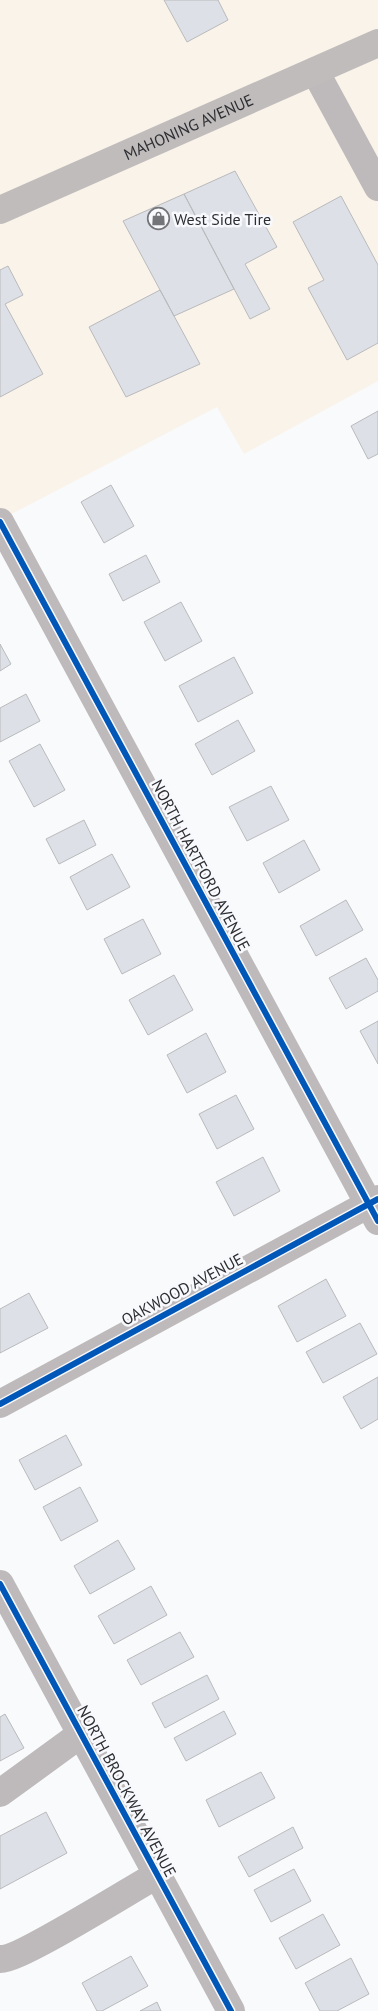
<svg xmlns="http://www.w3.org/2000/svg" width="378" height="2011" font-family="'PT Sans',sans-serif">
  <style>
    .commercial { fill: #faf3e9 }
    .building { fill: #dee0e7; stroke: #b9babc }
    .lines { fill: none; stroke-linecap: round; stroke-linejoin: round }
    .minor { stroke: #beb9ba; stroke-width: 28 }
    .major { stroke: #c0bcbc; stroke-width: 28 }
    .cycleway-casing { stroke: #f8f9fd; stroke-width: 9 }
    .cycleway { stroke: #0057b8; stroke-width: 6 }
    .labels { text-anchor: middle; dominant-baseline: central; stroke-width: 5; stroke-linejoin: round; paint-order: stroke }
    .street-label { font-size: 16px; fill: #2d2e32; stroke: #f8f9fd }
    .poi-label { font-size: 16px; fill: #2d2e32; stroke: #f8f9fd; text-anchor: start }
  </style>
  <rect width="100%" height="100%" fill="#f9fafc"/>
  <path class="commercial" d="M0,0H378V381L244,454L217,407L0,520Z"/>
  <path class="building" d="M164,0H218L228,20L187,42Z
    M235,171L277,247L245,264L270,309L250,319L184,194Z
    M184,194L234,289L174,316L123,221Z
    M341,196L378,265V343L347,360L308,288L324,280L293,222Z
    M8,266L23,295L5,304L43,374L0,397V270Z
    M160,290L200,364L126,397L89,327Z
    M378,411V454L368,459L351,426Z
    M111,485L134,526L104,543L81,502Z
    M146,555L160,582L123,601L109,574Z
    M181,602L202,641L165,661L144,622Z
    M0,644L11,664L0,671Z
    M234,657L253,693L198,722L179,686Z
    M26,694L40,721L0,742V708Z
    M238,720L255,751L212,775L195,744Z
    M40,744L65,790L34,807L9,761Z
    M271,786L289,820L247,841L229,807Z
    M84,820L96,845L59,864L46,839Z
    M304,840L320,870L279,893L263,863Z
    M112,854L130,887L87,910L70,877Z
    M346,900L363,930L316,956L300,926Z
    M143,919L161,954L122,974L104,939Z
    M366,958L378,980V991L346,1009L329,978Z
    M174,975L193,1010L148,1035L129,1000Z
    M378,1021V1064L360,1031Z
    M206,1033L226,1072L187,1093L167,1055Z
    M236,1095L254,1129L217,1149L199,1114Z
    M263,1157L280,1191L234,1216L216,1182Z
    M326,1279L346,1316L297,1342L278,1306Z
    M29,1293L48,1328L0,1353V1309Z
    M360,1323L377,1354L323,1383L306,1352Z
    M378,1377V1419L361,1429L343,1397Z
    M66,1435L82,1465L35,1490L19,1460Z
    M80,1487L98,1521L61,1541L43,1507Z
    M118,1540L135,1569L90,1594L74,1566Z
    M151,1586L167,1615L114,1644L98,1616Z
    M180,1632L194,1657L141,1685L127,1660Z
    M207,1675L219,1699L165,1728L152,1703Z
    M224,1711L236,1734L186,1761L174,1738Z
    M5,1714L24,1748L0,1761V1717Z
    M261,1772L275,1798L219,1827L206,1800Z
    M46,1812L67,1853L0,1889V1836Z
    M293,1827L303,1848L249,1877L238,1857Z
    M294,1869L311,1901L271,1922L254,1890Z
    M323,1914L340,1945L296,1969L279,1938Z
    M131,1956L148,1986L102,2011H97L82,1983Z
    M351,1958L369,1994L337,2011H320L305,1983Z
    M157,2002L161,2011H140Z"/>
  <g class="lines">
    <path class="minor" d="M315,71L378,187
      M0,522L378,1221
      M0,1404L378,1199
      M0,1584L231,2011
      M0,1793L81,1734
      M0,1959C18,1961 133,1888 157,1875"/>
    <path class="major" id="s1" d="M0,210L378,43"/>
    <defs>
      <path id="cycleway" d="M0,522L378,1221
        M0,1404L378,1199
        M0,1584L231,2011"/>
    </defs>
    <use href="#cycleway" class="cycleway-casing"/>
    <use href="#cycleway" class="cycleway"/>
  </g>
  <defs>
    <symbol id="shop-ring" viewBox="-11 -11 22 22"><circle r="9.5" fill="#f8f9fd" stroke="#747579" stroke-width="1.5"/><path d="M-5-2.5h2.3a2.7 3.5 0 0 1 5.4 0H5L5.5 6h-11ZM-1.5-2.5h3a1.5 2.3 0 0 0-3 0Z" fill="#747579"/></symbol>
  </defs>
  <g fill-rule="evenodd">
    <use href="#shop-ring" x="146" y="206" width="25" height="25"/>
  </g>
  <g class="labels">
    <g class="street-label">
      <text stroke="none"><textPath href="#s1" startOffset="206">MAHONING AVENUE</textPath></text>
      <text transform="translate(201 865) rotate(62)">NORTH HARTFORD AVENUE</text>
      <text transform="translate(182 1289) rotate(-28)">OAKWOOD AVENUE</text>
      <text transform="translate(127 1791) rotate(62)">NORTH BROCKWAY AVENUE</text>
    </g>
    <g class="poi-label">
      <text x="174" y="219">West Side Tire</text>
    </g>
  </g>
</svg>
